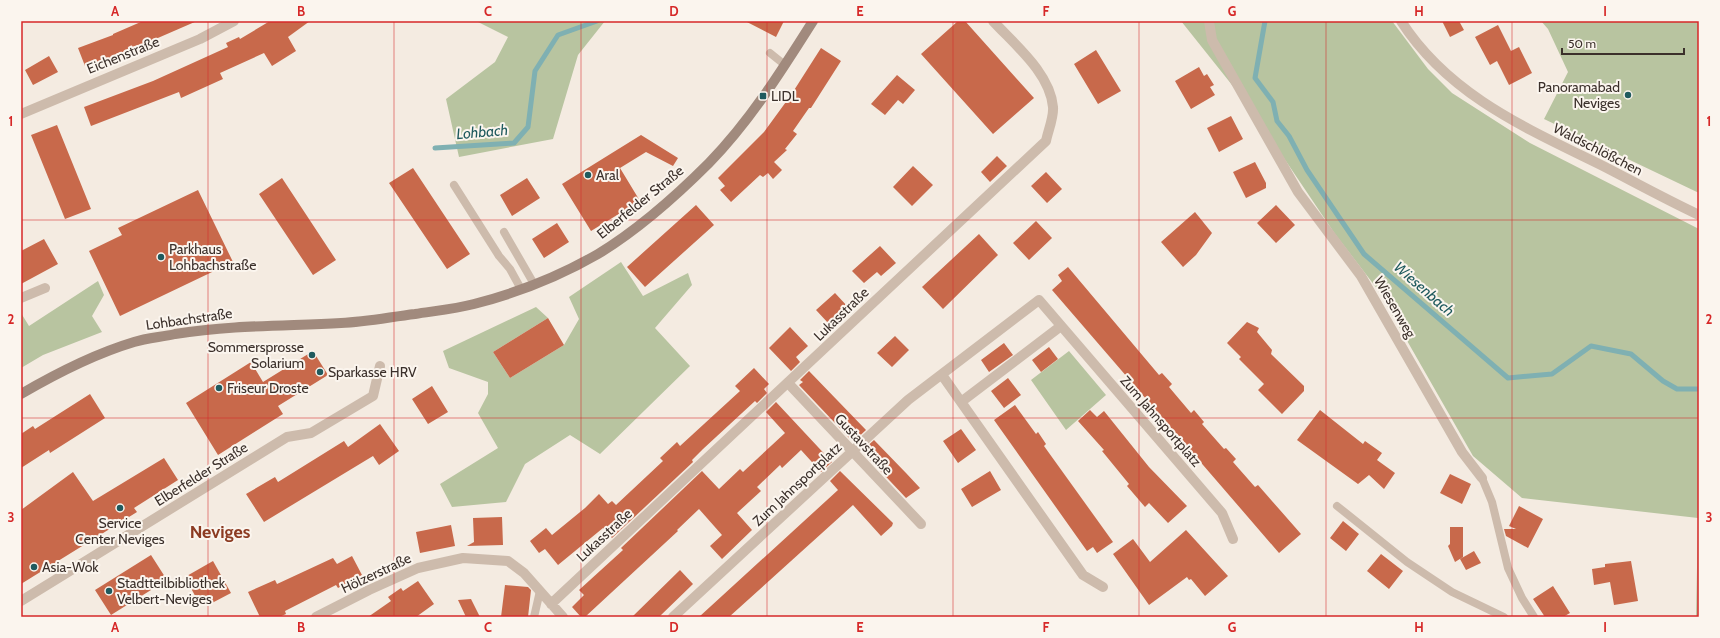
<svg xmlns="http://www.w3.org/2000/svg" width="1720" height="638" font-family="Cabin,sans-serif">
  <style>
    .green { fill: #b8c4a0 }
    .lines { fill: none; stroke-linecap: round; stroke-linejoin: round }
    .stream { stroke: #7fb0b2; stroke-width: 5 }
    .building { fill: #c8694b }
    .lane { stroke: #cdbbac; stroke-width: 8 }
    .street { stroke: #cdbbac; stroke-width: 10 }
    .secondary { stroke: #a18a7d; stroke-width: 10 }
    .grid { fill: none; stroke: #d62828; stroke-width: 1; stroke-opacity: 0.55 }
    .poi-dot { fill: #1f5a5e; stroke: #fbf5ee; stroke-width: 1.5 }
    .labels { text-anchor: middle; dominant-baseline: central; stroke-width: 4; stroke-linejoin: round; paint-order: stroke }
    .street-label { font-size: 14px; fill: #3b302b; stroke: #fbf5ee }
    .poi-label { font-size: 14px; fill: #3b302b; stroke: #fbf5ee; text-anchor: start }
    .water-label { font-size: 15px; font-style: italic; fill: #1f5a5e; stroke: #fbf5ee }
    .district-label { font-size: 18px; font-weight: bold; fill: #8c3b22; stroke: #fbf5ee }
    .neatline { fill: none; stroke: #d62828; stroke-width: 1.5 }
    .grid-label { font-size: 13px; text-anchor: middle; font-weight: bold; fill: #d62828 }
  </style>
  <rect width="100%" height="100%" fill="#f4ebe1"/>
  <path class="green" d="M476,21H605L578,55L553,139L459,157L446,99L495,62L508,37Z
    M1181,21H1392L1428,69L1452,93L1530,143L1699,229V617H1696L1698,518L1522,498L1473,456L1378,290L1335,234L1248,105Z
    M1541,21H1699V193L1544,119L1568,72L1548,29Z
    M621,262L643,296L688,273L692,285L655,328L690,366L600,454L570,435L525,464L506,502L452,507L440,484L498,448L478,413L488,394V382L449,368L443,351L536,307L548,318L493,352L510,378L564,345L579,319L569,297Z
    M98,281L104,295L92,316L102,332L43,355L21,368V313L29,326Z
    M1069,351L1106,395L1066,430L1031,380Z"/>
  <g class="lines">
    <path class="stream" d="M1265,21L1255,78L1273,102L1277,121L1289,136L1307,170L1364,254L1508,378L1552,374L1591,346L1631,354L1663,381L1677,389H1699
      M435,148L514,143L528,127L535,71L558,35L597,21"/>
  </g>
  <path class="building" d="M143,21H197L121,54L85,66L78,48L113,35V34Z
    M270,21H310L288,37L296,51L272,66L264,53L220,73L223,79L181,98L179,92L91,126L84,107L153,81L228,47L226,43L239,37L240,39Z
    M745,21H784L776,37Z
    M958,21H965L1034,98L993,134L921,54Z
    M1442,21H1459L1464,30L1450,37Z
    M1498,25L1511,51L1519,47L1532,73L1509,85L1497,61L1490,65L1475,37Z
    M821,48L841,61L811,108H809L793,131L797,134L785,149L787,150L774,162L782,170L773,179L768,173L763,177L760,175L731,202L720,190L725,186L718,178L764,132L791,95Z
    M1096,50L1121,91L1098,104L1074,64Z
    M49,56L58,72L33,85L25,70Z
    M1199,67L1204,76L1207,74L1214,85L1210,87L1215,95L1191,109L1175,81Z
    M897,75L915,90L903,104L898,100L885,115L871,104Z
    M1231,116L1243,139L1219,152L1207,128Z
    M57,125L91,209L65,219L31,135Z
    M641,135L678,158L673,166L646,152L620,168L640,201L591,231L562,184Z
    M997,156L1007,166L990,182L981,172Z
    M1255,162L1266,183V188L1246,198L1233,172Z
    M913,166L933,185L912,206L893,187Z
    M413,168L470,254L447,269L389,183Z
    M1046,172L1062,189L1047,203L1031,186Z
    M282,178L336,260L313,275L259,194Z
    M527,178L540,198L512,216L500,195Z
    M198,190L233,262L120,316L89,251L122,235L118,228Z
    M696,205L714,225L645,287L627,267Z
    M1276,205L1295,225L1276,243L1257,223Z
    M1195,212L1212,233L1196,255L1183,267L1161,242Z
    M1036,221L1052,238L1029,260L1013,243Z
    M557,223L569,242L544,258L532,239Z
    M979,234L998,255L943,309L922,287Z
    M44,239L58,264L21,284V251Z
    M880,246L896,263L881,276L877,272L864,283L852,271Z
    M1068,267L1159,375L1162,373L1172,384L1169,387L1191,413L1194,410L1204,422L1202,424L1224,449L1226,448L1236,459L1233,462L1255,487L1258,485L1301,534L1279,553L1052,290L1062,281L1058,275Z
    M835,293L848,307L829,324L816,310Z
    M548,318L564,345L510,378L493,352Z
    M1247,322L1259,328L1257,332L1272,350L1271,354L1304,386V391L1282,414L1258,390L1264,384L1239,359L1241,357L1227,343Z
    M790,327L808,346L796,357L800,362L791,371L769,348Z
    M895,336L909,350L892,367L877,353Z
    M1004,343L1013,355L989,372L981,360Z
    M1049,347L1058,359L1041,372L1032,360Z
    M313,351L328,375L278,406L283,414L218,455L186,403L251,362L263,382Z
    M754,368L769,384L764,389L767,393L757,403L755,401L703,449L692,460L693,462L612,538L603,528L558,565L545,549L539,553L530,541L546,528L552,535L585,508L599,494L608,504L612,501L616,505L663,461L660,458L677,442L680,446L740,391L735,386Z
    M809,371L866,430L853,442L799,385L803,382L800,380Z
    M1008,378L1021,395L1004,408L991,391Z
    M432,386L448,412L428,424L412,399Z
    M90,394L105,418L50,453L49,450L21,468V434L33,426L35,429Z
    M776,402L832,462L821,472L801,450L782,468L780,465L757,487L761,491L737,513L752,530L722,559L710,546L722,535L699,509L677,530L678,531L585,617H581L572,607L584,595L579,590L623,550L621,548L702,471L719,489L740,469L743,472L785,433L766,412Z
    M1015,405L1036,434L1038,432L1046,444L1044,446L1113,542L1097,553L1093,547L1087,551L994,420Z
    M1090,410L1097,417L1104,411L1149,467L1187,506L1168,523L1149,503L1145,507L1127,486L1129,484L1102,451L1104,450L1078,421Z
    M1320,410L1363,444L1365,441L1382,453L1377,460L1395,473L1384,489L1369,475L1358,484L1297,440Z
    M380,424L399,451L379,465L373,456L264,522L246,494L275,477L278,482L344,441L348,447Z
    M961,429L976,450L958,463L943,441Z
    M874,440L906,473L920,488L906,498L874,464L862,451Z
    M164,458L178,480L134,508L137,512L21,584V510L73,472L93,501Z
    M840,471L893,523L892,526L881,536L853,505L729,617H699L838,490L830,481Z
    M990,471L1001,490L972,507L961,489Z
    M1450,474L1471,484L1462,504L1440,493Z
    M1519,506L1543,519L1528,548L1506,536L1504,529H1516L1509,526Z
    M502,517L503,545L467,546L474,542L473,518Z
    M1343,521L1359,534L1346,551L1330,538Z
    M451,525L455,546L420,553L416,532Z
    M1450,527H1463V557L1455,562L1448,546L1450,544Z
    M1186,530L1228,576L1205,596L1191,579L1189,580L1187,577L1149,605L1113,554L1133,539L1150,562Z
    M1474,551L1481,563L1466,570L1460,559Z
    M1381,554L1403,571L1389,589L1367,571Z
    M151,555L167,580L111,615L95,590Z
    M352,556L362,575L338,588L336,585L285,611L286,614L279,617H260L248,592L275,580L277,584L333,558L337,564Z
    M213,561L231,593L212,603L210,600L200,605L185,577Z
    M1631,561L1638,601L1614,605L1610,582L1594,585L1592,569L1605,567V564Z
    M680,570L693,584L659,617H632Z
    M418,581L434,604L416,617H368L391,601L388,597L401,588L403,591Z
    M505,585L528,587L531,590L528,617H501Z
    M1553,586L1570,613L1563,617H1545L1533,599Z
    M471,599L480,617H466L458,600Z"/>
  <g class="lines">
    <path class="lane" d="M770,53L785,65
      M454,185L499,256L510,269L521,289
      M504,232L534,284
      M1482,478L1492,502L1508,568L1522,598L1534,617
      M1337,506L1407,562L1452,592L1504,617
      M534,617L540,591"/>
    <path class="street" d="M1209,21L1212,40L1298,192L1361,276L1462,452L1482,478
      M1401,21C1449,96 1528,129 1605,167C1636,183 1667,200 1699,215
      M21,114L200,39L234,21
      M21,298L45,288
      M942,375L1083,575L1103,587
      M788,383L921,524
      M961,402L1061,326
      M21,601L287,437L311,433L373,396L380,366
      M551,604L1046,141C1048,131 1054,117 1053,107C1050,73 1015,45 993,21
      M316,617L369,590L418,568L463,558L508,561L524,573L563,617
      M673,617L908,400L1039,300L1222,513L1233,539"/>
    <path class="secondary" d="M21,394C57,373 94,354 134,342C147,338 162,337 175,334C232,325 284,326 341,323C366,322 390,317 415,314C434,311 455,309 474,304C517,293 560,276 598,254C636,231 678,194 709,163C750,121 782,70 813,21"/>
  </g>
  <path class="grid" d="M208,21V617M394,21V617M581,21V617M767,21V617M953,21V617M1139,21V617M1326,21V617M1512,21V617M21,220H1699M21,418H1699"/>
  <g class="poi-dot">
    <circle cx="1628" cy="95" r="4"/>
    <rect x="759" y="92" width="8" height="8" rx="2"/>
    <circle cx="588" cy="175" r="4"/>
    <circle cx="161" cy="257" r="4"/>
    <circle cx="312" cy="355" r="4"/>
    <circle cx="320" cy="372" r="4"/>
    <circle cx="219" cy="388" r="4"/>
    <circle cx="120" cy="508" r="4"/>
    <circle cx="34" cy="567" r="4"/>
    <circle cx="109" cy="591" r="4"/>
  </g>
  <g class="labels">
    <g class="street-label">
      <text transform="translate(123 55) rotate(-22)">Eichenstraße</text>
      <text transform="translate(1598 149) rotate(27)">Waldschlößchen</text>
      <text transform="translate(640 202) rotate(-39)">Elberfelder Straße</text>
      <text transform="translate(1395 307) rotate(60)">Wiesenweg</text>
      <text transform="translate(841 314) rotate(-44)">Lukasstraße</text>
      <text transform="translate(189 319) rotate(-8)">Lohbachstraße</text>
      <text transform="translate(1161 421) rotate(49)">Zum Jahnsportplatz</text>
      <text transform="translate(864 444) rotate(47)">Gustavstraße</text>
      <text transform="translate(201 474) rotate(-32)">Elberfelder Straße</text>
      <text transform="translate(797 484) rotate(-43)">Zum Jahnsportplatz</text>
      <text transform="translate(604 535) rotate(-43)">Lukasstraße</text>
      <text transform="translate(376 573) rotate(-25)">Hölzerstraße</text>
    </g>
    <g class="poi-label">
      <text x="1620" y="87" text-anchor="end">Panoramabad<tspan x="1620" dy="16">Neviges</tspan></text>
      <text x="771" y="96">LIDL</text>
      <text x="596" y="175">Aral</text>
      <text x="169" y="249">Parkhaus<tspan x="169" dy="16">Lohbachstraße</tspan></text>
      <text x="304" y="347" text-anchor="end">Sommersprosse<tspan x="304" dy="16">Solarium</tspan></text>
      <text x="328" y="372">Sparkasse HRV</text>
      <text x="227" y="388">Friseur Droste</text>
      <text x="120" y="523" text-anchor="middle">Service<tspan x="120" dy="16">Center Neviges</tspan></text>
      <text x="42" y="567">Asia-Wok</text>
      <text x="117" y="583">Stadtteilbibliothek<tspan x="117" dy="16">Velbert-Neviges</tspan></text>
    </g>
    <g class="water-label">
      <text transform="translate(482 132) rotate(-5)">Lohbach</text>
      <text transform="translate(1424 289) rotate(41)">Wiesenbach</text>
    </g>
    <g class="district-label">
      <text x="220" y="532">Neviges</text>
    </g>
  </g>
  <rect width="1720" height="638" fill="none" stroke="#fbf5ee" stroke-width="44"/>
  <path d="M1562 48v6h122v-6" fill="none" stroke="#3b302b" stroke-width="2"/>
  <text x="1568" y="48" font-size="12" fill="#3b302b" stroke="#fbf5ee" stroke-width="3" paint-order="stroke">50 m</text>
  <rect x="22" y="22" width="1676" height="594" class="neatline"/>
  <g class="grid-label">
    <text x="115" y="16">A</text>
    <text x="301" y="16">B</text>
    <text x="488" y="16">C</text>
    <text x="674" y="16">D</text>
    <text x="860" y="16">E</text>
    <text x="1046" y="16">F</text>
    <text x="1232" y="16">G</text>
    <text x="1419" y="16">H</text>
    <text x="1605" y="16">I</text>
    <text x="11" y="126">1</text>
    <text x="1709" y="126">1</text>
    <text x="11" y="324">2</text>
    <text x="1709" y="324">2</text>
    <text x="11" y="522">3</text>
    <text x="1709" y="522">3</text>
    <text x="115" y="632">A</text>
    <text x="301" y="632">B</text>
    <text x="488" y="632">C</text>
    <text x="674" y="632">D</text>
    <text x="860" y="632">E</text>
    <text x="1046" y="632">F</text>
    <text x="1232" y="632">G</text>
    <text x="1419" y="632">H</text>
    <text x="1605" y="632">I</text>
  </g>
</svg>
